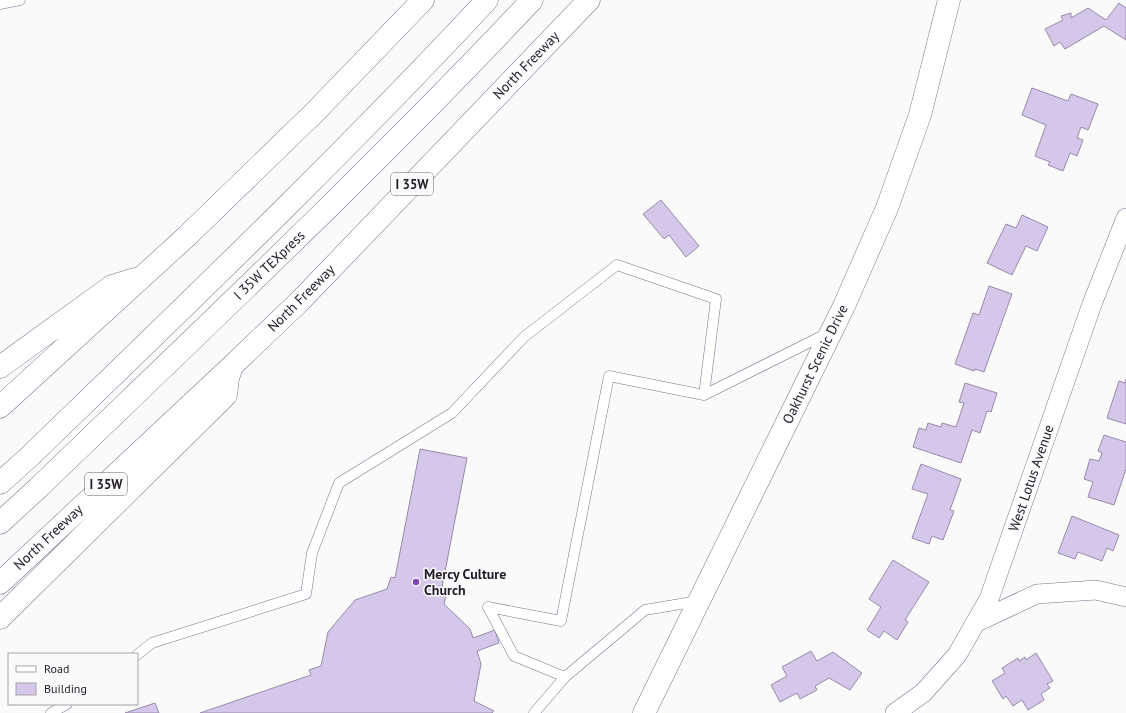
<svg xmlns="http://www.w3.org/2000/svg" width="1126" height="713" font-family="'PT Sans',sans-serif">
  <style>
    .building { fill: #d5c7ea; stroke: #978aaa }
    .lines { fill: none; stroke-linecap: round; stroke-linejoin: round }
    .service-casing { stroke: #7e7190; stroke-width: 11 }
    .minor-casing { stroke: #7e7190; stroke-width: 20 }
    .tertiary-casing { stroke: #7e7190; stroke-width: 23 }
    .motorway-casing { stroke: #7e7190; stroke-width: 23 }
    .service { stroke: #fff; stroke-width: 10 }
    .minor { stroke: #fff; stroke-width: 19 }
    .tertiary { stroke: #fff; stroke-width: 22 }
    .motorway { stroke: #fff; stroke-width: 22 }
    .poi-dot { fill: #7f45bb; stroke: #fafafa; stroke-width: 1.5 }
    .labels { text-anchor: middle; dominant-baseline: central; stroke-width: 3; stroke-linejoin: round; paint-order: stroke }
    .shield { fill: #fafafa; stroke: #635f68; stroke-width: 1 }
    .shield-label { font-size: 13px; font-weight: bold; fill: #221c29 }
    .street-label { font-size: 14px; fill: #221c29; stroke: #fafafa }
    .poi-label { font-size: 14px; font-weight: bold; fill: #221c29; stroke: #fafafa; text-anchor: start }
  </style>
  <rect width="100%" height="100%" fill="#fafafa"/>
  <path class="building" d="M1119,3L1126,8V40L1104,26L1065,49L1060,42L1054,46L1045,29L1063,20L1061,16L1071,13V18L1088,8L1106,20Z
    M1032,88L1068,101L1071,94L1098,104L1088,130L1081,127L1077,138L1083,140L1077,156L1070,153L1063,171L1048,165L1050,162L1035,156L1046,125L1022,115Z
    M661,200L699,246L686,257L669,235L664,239L643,214Z
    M1022,215L1048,227L1037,251L1026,246L1012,275L987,263L1006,224L1016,228Z
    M989,286L1012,294L984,372L975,369L974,371L955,364L973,313L979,315Z
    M1126,379V424L1107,418L1119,381L1125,383Z
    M965,383L997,393L991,412L987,411L980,433L972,430L961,463L913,447L919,428L926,430L928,423L941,427L942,423L956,427L964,403L959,402Z
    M1104,435L1126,442V469L1114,505L1088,497L1093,482L1084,479L1090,459L1099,461L1102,453L1098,451Z
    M420,449L467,458L442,587L448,588L444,604L470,629L473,638L495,630L499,643L477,651L481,664L474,701L494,711L492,713H200L311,675L309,670L321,666L328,632L355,600L387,589L391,577L395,578Z
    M921,464L961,479L950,510L954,511L943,540L932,536L929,544L912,538L928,494L912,489Z
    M1072,516L1119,535L1113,551L1107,548L1102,561L1078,552L1075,559L1058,553Z
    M893,560L929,582L905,620L908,622L897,640L884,631L879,638L867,630L881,607L869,599Z
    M811,651L817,661L833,652L862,673L850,690L829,678L815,686L817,690L800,699L797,693L780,702L771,685L787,676L782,667Z
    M1036,653L1053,681L1047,684L1050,688L1041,694L1044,700L1028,710L1022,700L1013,706L1006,696L1003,699L992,681L1005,673L1002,668L1018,658L1019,661L1025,657L1026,660Z
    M155,703L159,713H125Z"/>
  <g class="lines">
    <defs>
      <path id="service" d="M0,4L20,0
        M698,601L645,610L565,677L514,656L488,607L561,621L609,376L704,395L826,334
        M137,655L152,643L306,594L312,553L339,483L452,413L524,337L617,265L716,299L704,395
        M51,713L67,704
        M534,713L565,677"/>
      <path id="minor" d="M977,622L1037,594L1096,590L1126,597
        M895,713L923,693L957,655L989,599L1092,304L1126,218"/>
      <path id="tertiary" d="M644,713L844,306L887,208L920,115L949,0"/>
      <path id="motorway" d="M0,367L112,286L135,279
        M0,407L187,236L316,111L423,0
        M0,483L29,457C184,307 340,158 487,0
        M0,523L38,488C204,328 373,169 532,0
        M0,583L232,366L301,300L589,0
        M0,618L226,395L228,378L232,366"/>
    </defs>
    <use href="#service" class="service-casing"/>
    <use href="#minor" class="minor-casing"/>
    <use href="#tertiary" class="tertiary-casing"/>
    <use href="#motorway" class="motorway-casing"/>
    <use href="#service" class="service"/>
    <use href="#minor" class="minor"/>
    <use href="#tertiary" class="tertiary"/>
    <use href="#motorway" class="motorway"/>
  </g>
  <circle class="poi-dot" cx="416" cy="582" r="4"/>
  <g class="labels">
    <g class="shield">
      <rect x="391" y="173" width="42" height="22" rx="3"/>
      <rect x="85" y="473" width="42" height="22" rx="3"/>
    </g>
    <g class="shield-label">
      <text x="412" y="184">I 35W</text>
      <text x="106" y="484">I 35W</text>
    </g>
    <g class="street-label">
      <text transform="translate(526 65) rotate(-46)">North Freeway</text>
      <text transform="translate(269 265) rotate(-44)">I 35W TEXpress</text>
      <text transform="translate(301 298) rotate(-45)">North Freeway</text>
      <text transform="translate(815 364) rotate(-64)">Oakhurst Scenic Drive</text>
      <text transform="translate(1031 478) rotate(-71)">West Lotus Avenue</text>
      <text transform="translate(48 537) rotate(-43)">North Freeway</text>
    </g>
    <g class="poi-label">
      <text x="424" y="574">Mercy Culture<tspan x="424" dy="16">Church</tspan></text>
    </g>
  </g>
  <rect x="8" y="653" width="130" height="52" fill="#fafafa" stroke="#a4a1a6"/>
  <rect x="16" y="666" width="20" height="6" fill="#ffffff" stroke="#a4a1a6"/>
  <text x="44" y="673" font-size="12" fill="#221c29">Road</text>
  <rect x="16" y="683" width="20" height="12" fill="#d5c7ea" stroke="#a4a1a6"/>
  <text x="44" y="693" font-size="12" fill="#221c29">Building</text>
</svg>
